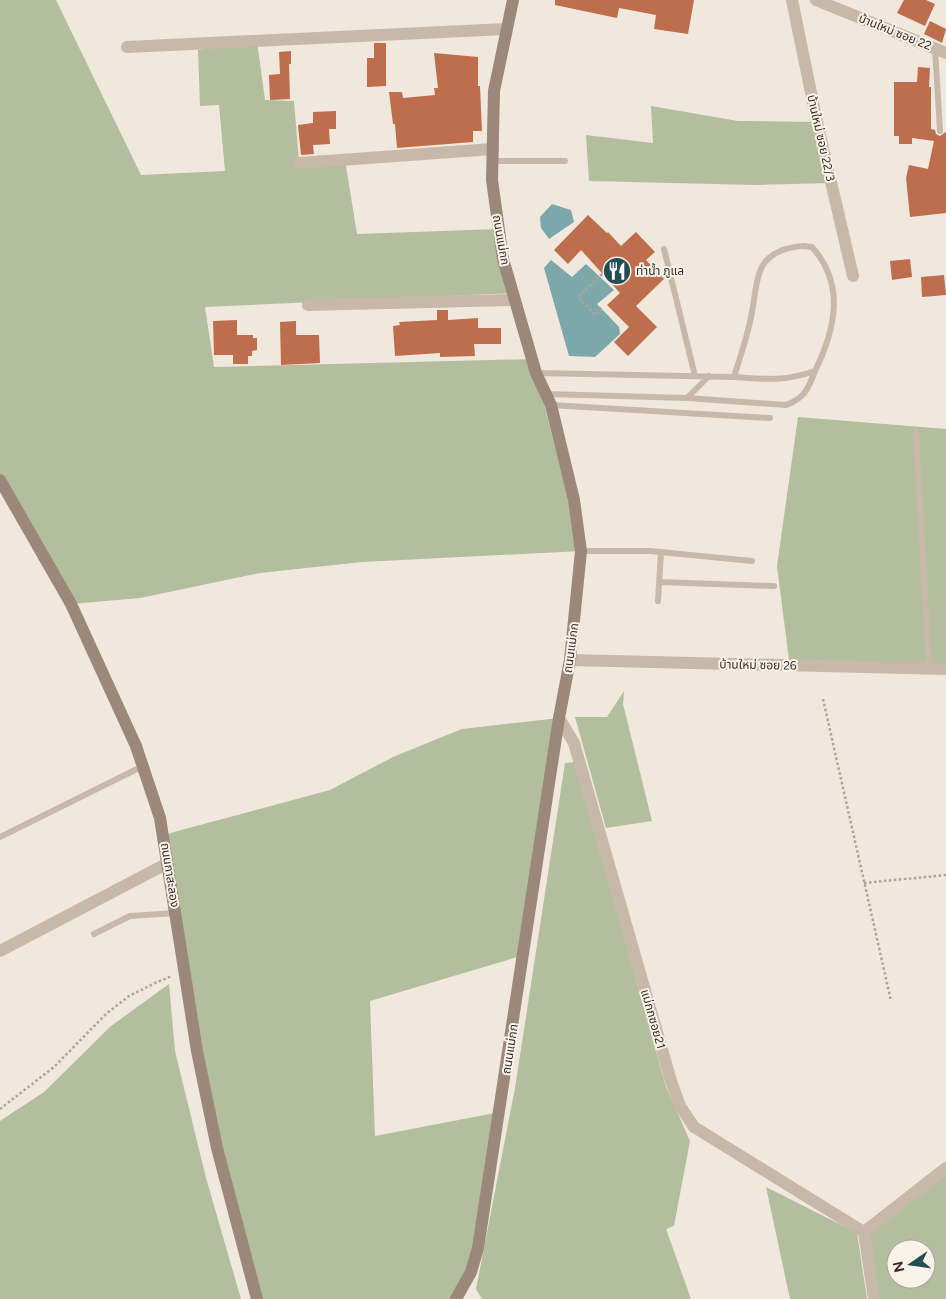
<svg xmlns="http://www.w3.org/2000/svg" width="946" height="1299" font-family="Figtree,'Noto Sans Thai',sans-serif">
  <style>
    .green { fill: #b2be9d; fill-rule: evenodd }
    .water { fill: #7da8ab }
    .building { fill: #be6d4d }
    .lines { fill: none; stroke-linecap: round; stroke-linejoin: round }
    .path { stroke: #b3a293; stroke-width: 2.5; stroke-dasharray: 2.5 2.5; stroke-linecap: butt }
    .lane { stroke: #c8b8a9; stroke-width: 6 }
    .street { stroke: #c8b8a9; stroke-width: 12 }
    .secondary { stroke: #9b887a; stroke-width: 12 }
    .labels { text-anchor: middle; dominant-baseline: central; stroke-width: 4; stroke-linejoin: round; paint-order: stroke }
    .street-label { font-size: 12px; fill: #352d28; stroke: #f8f2e8 }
    .poi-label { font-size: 12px; fill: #352d28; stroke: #f8f2e8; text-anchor: start }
  </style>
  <rect width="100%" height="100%" fill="#f0e8dc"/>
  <path class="green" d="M0,0H56L141,175L225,171L219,105L200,106L198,50L257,41L265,100L294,101L299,162L345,160L357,234L499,229L513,293L205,307L214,367L533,359L581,551L362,562L260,573L140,598L71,604L0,480Z
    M651,106L738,121L817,122L831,183L756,185L589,181L586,135L653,143Z
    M798,417L946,429V664L789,660L777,566Z
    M624,691L623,704L652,821L606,828L575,717H607Z
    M559,718L524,955L370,1001L375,1136L500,1112L476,1255L450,1299H257L217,1148L163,836L174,832L330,790L393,757L462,729Z
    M575,762L666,1087L690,1141L674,1226L666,1229L691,1299H482L476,1289L515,1088L565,763Z
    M169,984L175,1051L206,1178L241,1299H0V1121L44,1092L111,1026Z
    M946,1168V1299H874L864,1232ZM896,1249H926V1279H896Z
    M766,1187L857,1233L867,1299H790Z"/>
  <path class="water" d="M552,204L571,210L574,222L549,239L541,228L540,217Z
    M551,260L572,277L586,264L614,290L597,304L619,327L620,334L595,357L569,356L544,268Z"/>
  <path class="building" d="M555,0H694L688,34L654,29L656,15L619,8L617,18L555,5Z
    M904,0H926L935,4L925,26L897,13Z
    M930,21L946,29L942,43L924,34Z
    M374,43H386V86L367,87V58H374Z
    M291,51V64H289L290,99L270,100L269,75L280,74L279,52Z
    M434,53L478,57V86H480L482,131H473V142L397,148L395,124H393L389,92H402L403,98L435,95L434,88H438Z
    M918,67L930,68L929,87H931V129L935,130L936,134L940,136L946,132V213L910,217L906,178L909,165L928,169L934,141L912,138V144H899V136H894V82H917Z
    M336,111V129H329L330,144L313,145L314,154L301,155L298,125L313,123V112Z
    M588,215L607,233L608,232L621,246L636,232L655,252L646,260L664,279L636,306L657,327L628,356L614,342L629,327L607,305L620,293L581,250L568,264L554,250Z
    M910,259L912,277L892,280L890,261Z
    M944,275L946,295L922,297L921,277Z
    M437,310H448V320L478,318V328H501V344H474L475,356L440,357V353L395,356L393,326L400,325L399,322L437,320Z
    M237,320V335H253V338H257V350L252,351V356H248V364H233V355H214L213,321Z
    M296,321V335H319L320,363L281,365L280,322Z"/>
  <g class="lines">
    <path class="path" d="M602,274L578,297L595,315L603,306
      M823,699L891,1001
      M864,883L946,875
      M0,1109L54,1067L106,1014L129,996L155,983L172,976"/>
    <path class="lane" d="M935,48L940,131
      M492,161H565
      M803,246L812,247C846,285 835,330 815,371C782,382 766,379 734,377C740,357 747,338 751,317C755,301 755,275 765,262C775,250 789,247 803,246Z
      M664,249L695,376
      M536,373L734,377
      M546,394L687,398L709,376
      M687,398L786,405C805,398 808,389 815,371
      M551,405L770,418
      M916,431L929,669
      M581,551H650L752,561
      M659,582L774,586
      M658,601L661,552
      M0,837L143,766
      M94,934L130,916L176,913"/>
    <path class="street" d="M792,0L817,122L853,276
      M816,0L946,53
      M127,47L506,29
      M299,163L493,149
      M308,305L515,300
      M570,660L946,669
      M559,718L574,743L671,1081L680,1106L694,1127L864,1232
      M0,951L168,863
      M864,1232L946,1168
      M864,1232L874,1299"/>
    <path class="secondary" d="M0,480L71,604L136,746L160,818L197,1051L217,1148L257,1299
      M456,1299L471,1272L478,1248L559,718L570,660L581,551L574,500L551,405L536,373L503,259L492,180L494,91L513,0"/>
  </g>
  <defs>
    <symbol id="restaurant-disc" viewBox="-11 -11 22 22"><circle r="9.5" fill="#214e54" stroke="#f8f2e8"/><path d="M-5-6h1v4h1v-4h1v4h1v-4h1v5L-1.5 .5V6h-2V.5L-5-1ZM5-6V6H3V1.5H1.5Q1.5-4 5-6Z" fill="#fff"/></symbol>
  </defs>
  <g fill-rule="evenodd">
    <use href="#restaurant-disc" x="601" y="255" width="32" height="32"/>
  </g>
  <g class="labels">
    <g class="street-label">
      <text transform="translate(895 32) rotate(22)">บ้านใหม่ ซอย 22</text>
      <text transform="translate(821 138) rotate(77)">บ้านใหม่ ซอย 22/3</text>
      <text transform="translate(501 240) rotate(80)">ถนนแม่กก</text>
      <text transform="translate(571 648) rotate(-82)">ถนนแม่กก</text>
      <text transform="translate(758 665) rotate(1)">บ้านใหม่ ซอย 26</text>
      <text transform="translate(170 875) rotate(81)">ถนนกาสะลอง</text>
      <text transform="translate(653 1019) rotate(74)">แม่กกซอย21</text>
      <text transform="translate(510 1049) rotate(-81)">ถนนแม่กก</text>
    </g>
    <g class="poi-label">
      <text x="636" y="271">ท่าน้ำ ภูแล</text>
    </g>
  </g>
  <g transform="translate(911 1264) rotate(257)"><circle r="24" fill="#f8f2e8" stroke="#aaa39b"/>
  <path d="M0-4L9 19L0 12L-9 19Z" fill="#214e54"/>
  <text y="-8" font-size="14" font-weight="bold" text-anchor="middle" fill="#352d28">N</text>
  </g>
</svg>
